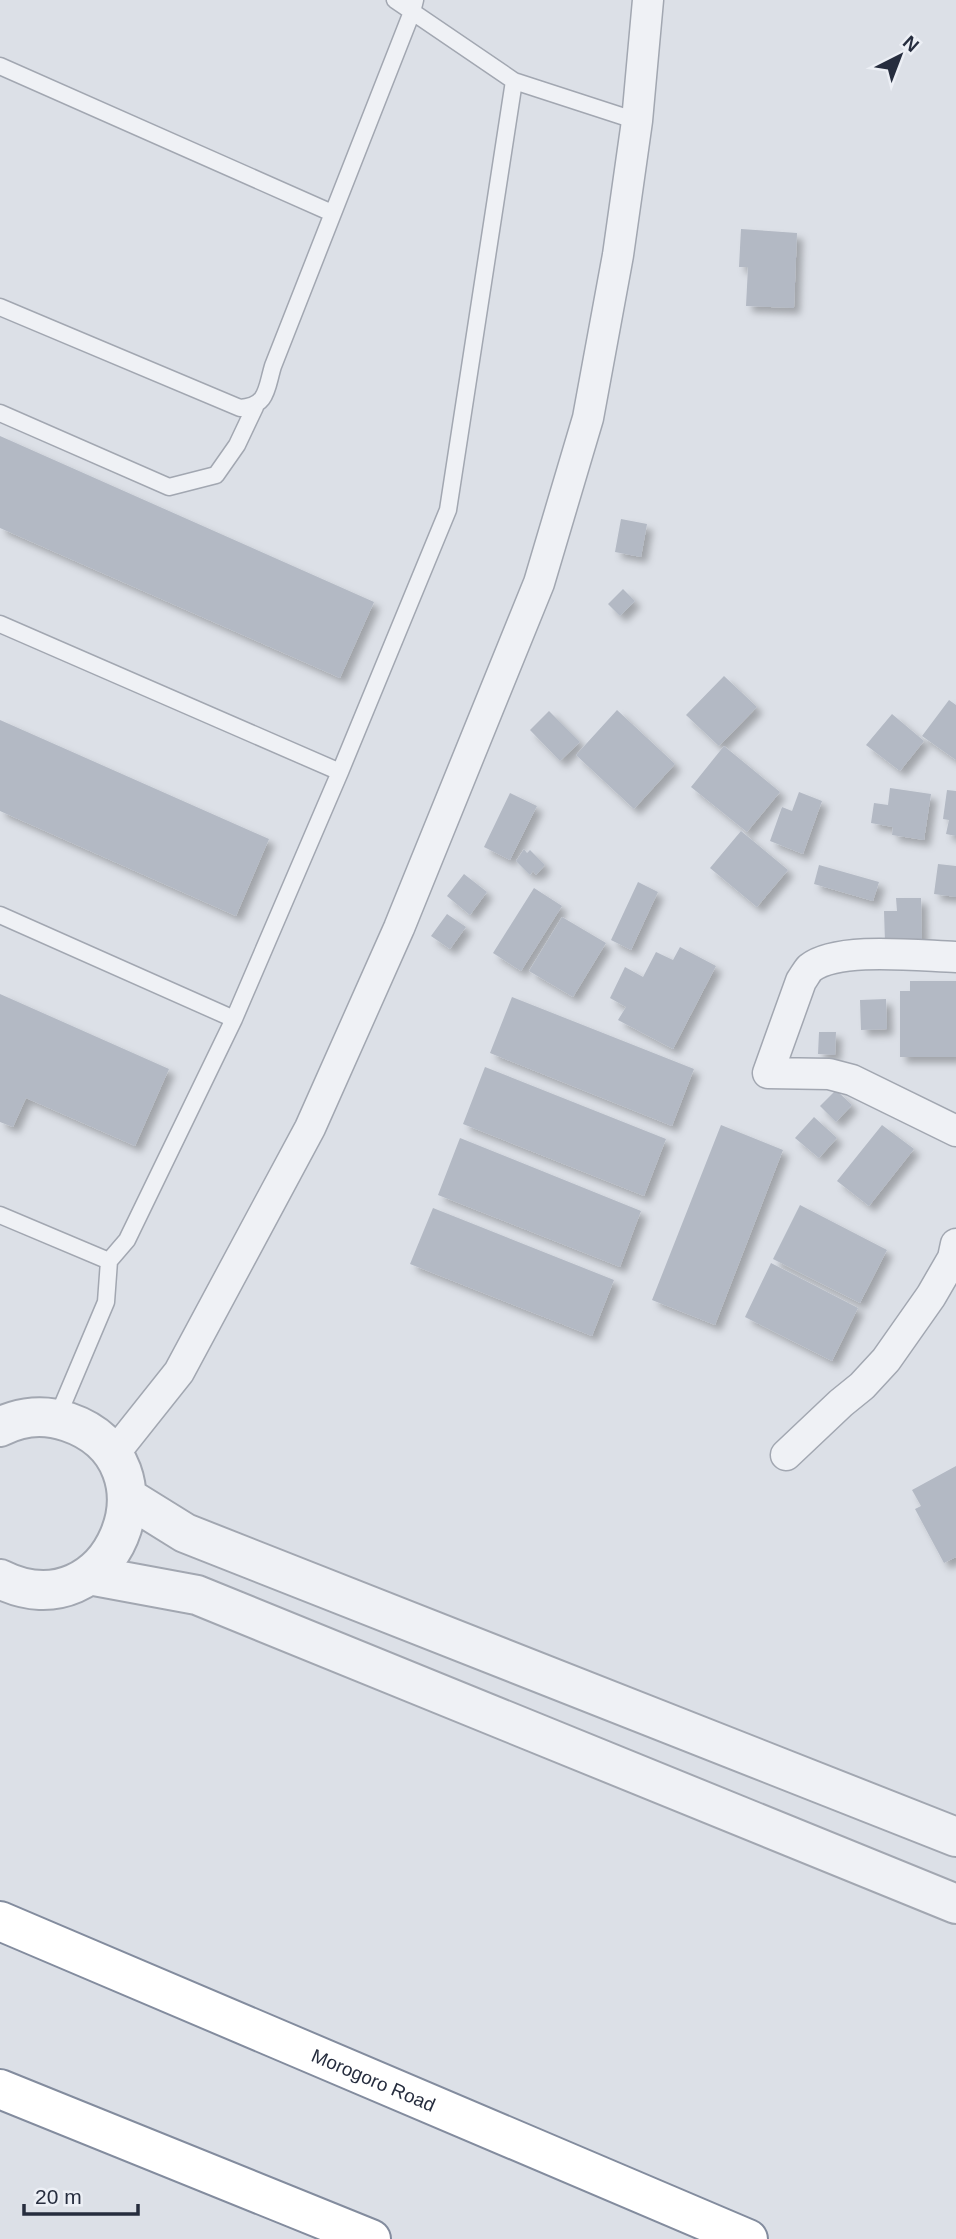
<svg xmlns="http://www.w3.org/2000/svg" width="956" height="2239" font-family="Helvetica,sans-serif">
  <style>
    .building { fill: #b3b9c4; filter: url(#shadow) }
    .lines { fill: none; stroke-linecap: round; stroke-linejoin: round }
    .service-casing { stroke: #a2a7b1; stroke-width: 19 }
    .minor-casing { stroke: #a2a7b1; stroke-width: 33 }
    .tertiary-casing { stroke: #a2a7b1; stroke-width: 42 }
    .trunk-casing { stroke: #838c9e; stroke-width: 42 }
    .service { stroke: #eff1f5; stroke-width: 16 }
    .minor { stroke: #eff1f5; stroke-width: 30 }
    .tertiary { stroke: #eff1f5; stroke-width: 38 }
    .trunk { stroke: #fff; stroke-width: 38 }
    .labels { text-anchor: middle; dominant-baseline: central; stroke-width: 6; stroke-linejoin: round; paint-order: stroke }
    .street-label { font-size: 19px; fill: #262d3e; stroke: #eceff5 }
  </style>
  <defs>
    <filter id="shadow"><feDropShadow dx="6" dy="6" stdDeviation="3.5" flood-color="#0004"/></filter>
  </defs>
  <rect width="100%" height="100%" fill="#dce0e7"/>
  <path class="building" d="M741,229L797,233L794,308L746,306L748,267H739Z
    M0,436L374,602L340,678L0,528Z
    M621,519L647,524L641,557L615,552Z
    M623,589L635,601L620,616L608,604Z
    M724,676L757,707L719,746L686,715Z
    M949,700L956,705V760L922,736Z
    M617,710L675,764L634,809L576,755Z
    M549,711L580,742L560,761L530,730Z
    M892,714L924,741L900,771L866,745Z
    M0,720L269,839L236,916L0,811Z
    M724,746L780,792L747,832L691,787Z
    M890,788L931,794L924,840L892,835L893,827L871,823L874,803L888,805Z
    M947,790L956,791V836L946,834L949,820L943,819Z
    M799,792L822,801L803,854L770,841L782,807L792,811Z
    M510,793L537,806L510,860L484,847Z
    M741,831L788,870L757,907L710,868Z
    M524,849L527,853L530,850L545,865L536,875L533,871L530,875L516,861Z
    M938,864L956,866V897L934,894Z
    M819,865L879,882L873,901L814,884Z
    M464,874L487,892L470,915L447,896Z
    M638,882L658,892L631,950L611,940Z
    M534,888L562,906L521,971L493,953Z
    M896,898H921L922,942H885L884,911H897Z
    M447,914L466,927L450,949L431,936Z
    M562,917L606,943L573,997L529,971Z
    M680,947L716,966L673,1049L618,1020L626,1007L610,998L625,967L643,977L656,952L673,960Z
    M910,981H956V1057H900V991H910Z
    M0,994L169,1069L135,1146L26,1098L13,1127L0,1122Z
    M512,997L694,1069L672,1126L490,1053Z
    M886,999L887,1029L861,1030L860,1000Z
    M819,1032H836L835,1055L818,1054Z
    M485,1067L666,1139L644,1196L463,1124Z
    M836,1090L852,1105L836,1122L820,1106Z
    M814,1117L837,1138L819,1158L795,1138Z
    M721,1125L783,1150L715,1325L652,1300Z
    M882,1125L914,1149L869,1206L837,1181Z
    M460,1138L641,1211L620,1267L438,1195Z
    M800,1205L887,1250L860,1303L773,1259Z
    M433,1208L614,1280L592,1336L410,1264Z
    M771,1263L858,1308L832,1361L745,1317Z
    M956,1466V1557L944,1563L915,1509L921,1506L912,1490Z"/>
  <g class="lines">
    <defs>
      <path id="service" d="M395,0L514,81L637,121
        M0,66L332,213
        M0,307L240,408C268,406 266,389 273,366L412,12L415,0
        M0,413L169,487L216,475L237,445L255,407
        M0,624L340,772
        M0,915L234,1019
        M0,1215L109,1261L127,1240L234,1019L340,772L448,510L514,81
        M57,1418L106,1302L109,1261"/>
      <path id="minor" d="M956,957C920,956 838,946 810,968C807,971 804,977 801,981L768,1073L829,1074L852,1080L956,1131
        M113,1455L179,1372L310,1128L399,928L539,583L588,418L618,255L637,121L648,0
        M786,1455L841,1403L862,1386L886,1360L931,1296L953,1258L956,1244"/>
      <path id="tertiary" d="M0,1427C21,1416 45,1414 68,1422C183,1461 112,1635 0,1579
        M127,1497L185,1533L956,1837
        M89,1575L197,1595L956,1904"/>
      <g id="trunk">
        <path id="s1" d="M0,1921L748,2239"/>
        <path d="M0,2089L371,2239"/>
      </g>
    </defs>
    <use href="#service" class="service-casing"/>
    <use href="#minor" class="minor-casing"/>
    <use href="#tertiary" class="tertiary-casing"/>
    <use href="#trunk" class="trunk-casing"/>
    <use href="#service" class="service"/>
    <use href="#minor" class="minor"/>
    <use href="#tertiary" class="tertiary"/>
    <use href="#trunk" class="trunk"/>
  </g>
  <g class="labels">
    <g class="street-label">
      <text stroke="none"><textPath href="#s1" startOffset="406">Morogoro Road</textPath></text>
    </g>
  </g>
  <g transform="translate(900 56) rotate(42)" stroke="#eceff5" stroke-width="5" paint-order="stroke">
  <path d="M0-5L12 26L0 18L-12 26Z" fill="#262d3e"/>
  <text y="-10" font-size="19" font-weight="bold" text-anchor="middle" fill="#262d3e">N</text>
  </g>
  <path d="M24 2204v10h114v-10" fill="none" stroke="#262d3e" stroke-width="3.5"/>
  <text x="35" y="2204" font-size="21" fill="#262d3e" stroke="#eceff5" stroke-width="5" paint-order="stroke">20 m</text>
</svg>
